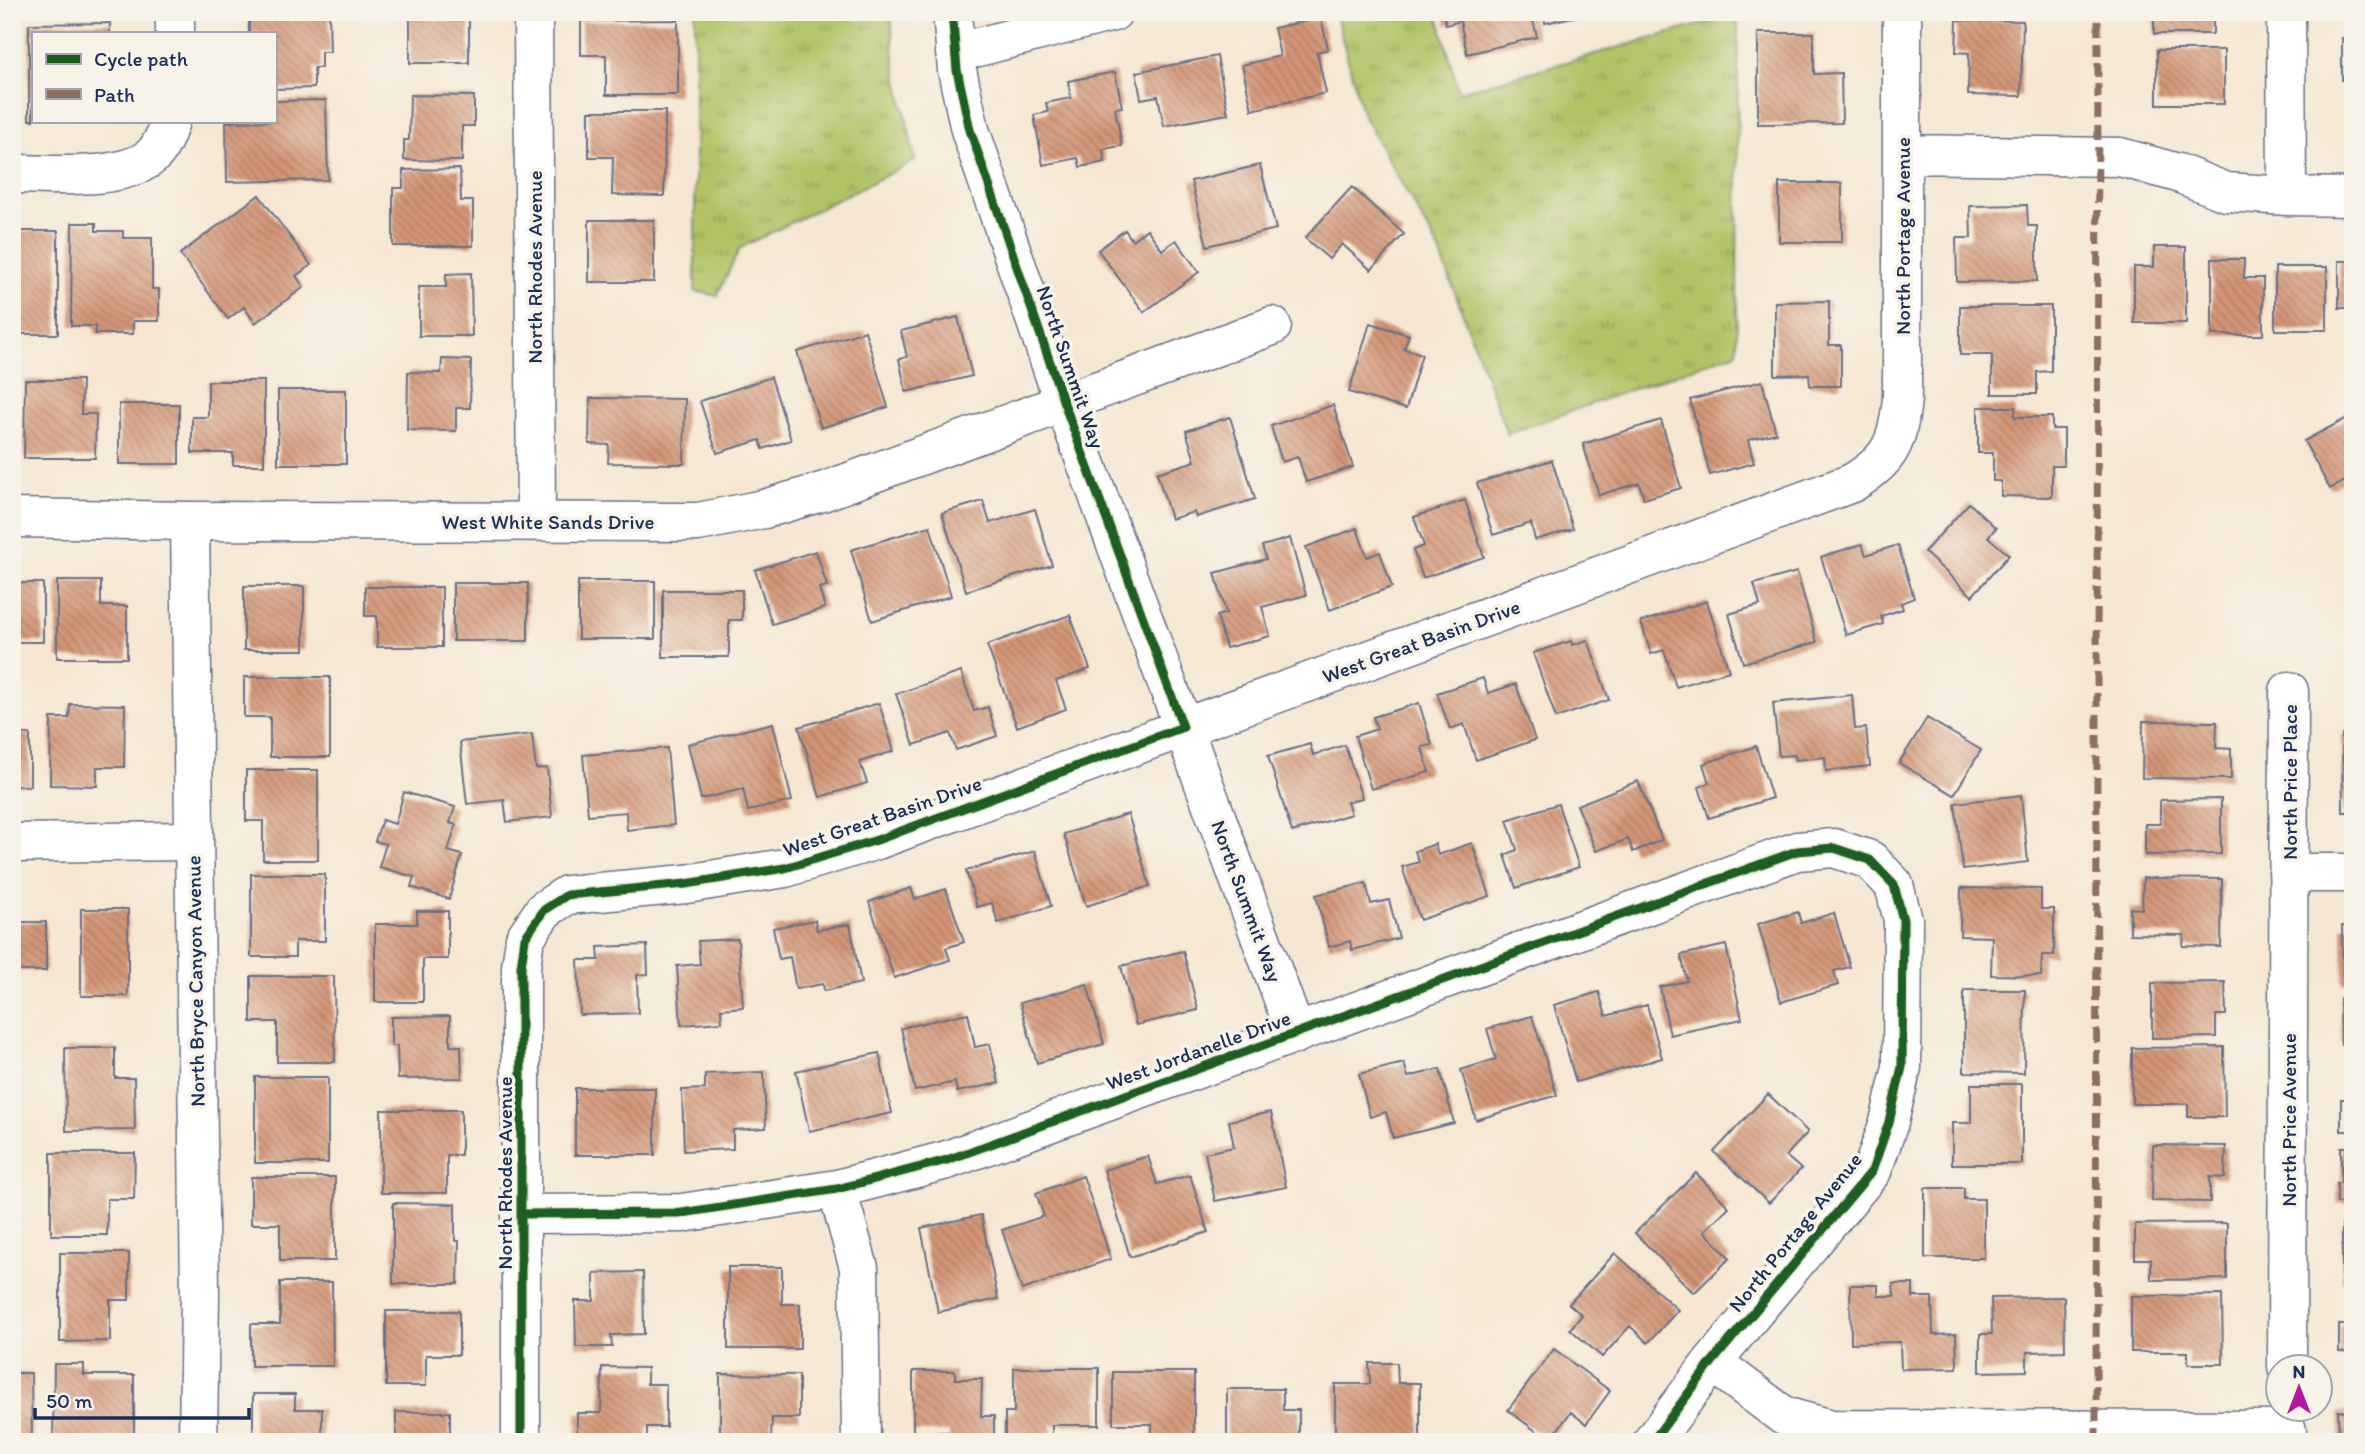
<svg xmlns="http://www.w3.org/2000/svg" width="2365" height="1454" font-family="Itim,sans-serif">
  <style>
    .grass { fill: url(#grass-tufts); stroke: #667962; stroke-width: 2 }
    .building { fill: url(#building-back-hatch) }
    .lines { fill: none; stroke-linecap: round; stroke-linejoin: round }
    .minor-casing { stroke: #676f87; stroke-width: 41 }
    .minor { stroke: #fff; stroke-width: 38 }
    .quiet { stroke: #8d6e63; stroke-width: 7; stroke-dasharray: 14 7; stroke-linecap: butt }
    .cycleway-casing { stroke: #f7f3e8; stroke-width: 13 }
    .cycleway { stroke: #1b5e20; stroke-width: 9 }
    .labels { text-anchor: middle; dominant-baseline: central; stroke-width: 7; stroke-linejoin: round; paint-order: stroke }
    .street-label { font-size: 21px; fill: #1b2f5e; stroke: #f7f3e8 }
  </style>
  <defs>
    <pattern id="grass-tufts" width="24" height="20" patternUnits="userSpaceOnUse" patternTransform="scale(1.75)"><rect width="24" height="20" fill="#b2c366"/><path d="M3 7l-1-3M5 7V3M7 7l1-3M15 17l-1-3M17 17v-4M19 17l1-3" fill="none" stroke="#909f57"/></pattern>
    <pattern id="building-back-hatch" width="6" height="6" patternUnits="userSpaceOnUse" patternTransform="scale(1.75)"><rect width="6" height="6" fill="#d49676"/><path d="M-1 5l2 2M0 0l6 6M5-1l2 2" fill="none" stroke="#ab7b64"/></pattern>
  </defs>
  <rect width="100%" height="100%" fill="#f7f3e8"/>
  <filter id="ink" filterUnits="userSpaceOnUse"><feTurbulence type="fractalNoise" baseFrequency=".0143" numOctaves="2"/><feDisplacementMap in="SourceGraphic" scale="14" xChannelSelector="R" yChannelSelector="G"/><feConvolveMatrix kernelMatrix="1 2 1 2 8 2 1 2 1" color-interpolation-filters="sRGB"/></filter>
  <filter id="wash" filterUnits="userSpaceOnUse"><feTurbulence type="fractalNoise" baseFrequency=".00686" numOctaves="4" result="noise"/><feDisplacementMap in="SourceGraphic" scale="28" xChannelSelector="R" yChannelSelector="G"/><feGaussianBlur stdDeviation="1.57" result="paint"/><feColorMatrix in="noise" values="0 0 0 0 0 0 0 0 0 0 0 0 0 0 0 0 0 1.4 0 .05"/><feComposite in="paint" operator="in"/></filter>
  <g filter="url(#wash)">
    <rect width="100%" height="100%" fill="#f5e7d3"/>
    <path class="grass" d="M695,12H891L894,60L915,161L740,248L717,296L695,291Z
      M1335,12H1437L1459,92L1738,14L1737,352L1507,434L1439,249L1363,115Z"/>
    <g id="blocks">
      <path class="building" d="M249,12H329L330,52H321V68H314V88L275,89V33H249Z
        M410,12H469V63H410Z
        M1443,12H1531L1537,37L1467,54L1460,21L1446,25Z
        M1543,12H1592V13L1545,23Z
        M2154,12H2213V34H2154Z
        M1321,18L1328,49L1317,52L1326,93L1252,110L1242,65L1280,56L1274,28Z
        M678,20V95H606V55H581V21Z
        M1957,20L2023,21L2021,96L1968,95L1969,53L1956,52Z
        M110,23V33H33V120H29V24Z
        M1758,33H1814V74L1841,73L1842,123L1758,124Z
        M2342,38H2353V80H2342Z
        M2157,50H2224V104H2157Z
        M1217,56L1228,114L1164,126L1158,96L1141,99L1136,72Z
        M1115,72L1122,107L1115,108L1122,146L1103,149L1105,162L1080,167L1078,158L1043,165L1034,115L1048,112L1046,103L1071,98L1068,81Z
        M410,95L474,96V126H462V161L404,160V140H409Z
        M326,100L328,180L227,182L226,122L275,121V101Z
        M589,111H665L664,196L612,195L613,157H589Z
        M1260,165L1276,229L1207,246L1191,181Z
        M460,169L461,201H473V246H393V188H403V170Z
        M1779,183H1842V242H1779Z
        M1352,187L1404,234L1371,270L1342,244L1329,259L1305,238Z
        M259,195L311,265L296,276L304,287L255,323L244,307L228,319L180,254Z
        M2027,205L2028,226H2037V281L1957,282L1956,238H1971L1970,206Z
        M589,220H654V282H589Z
        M72,223H96V231H123V238H152V289H159V321H133V334H95V326H71Z
        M1147,229L1162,250L1176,240L1199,272L1144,312L1098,250L1125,230L1132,240Z
        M12,231H58V334H14V326H12Z
        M2154,247H2186V323H2134V267H2154Z
        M2212,259H2244V278H2263V335H2212Z
        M2339,261H2353V308H2339Z
        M2275,267H2327V330H2275Z
        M471,273L472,336H419V287H446V274Z
        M1829,301V345H1841V386H1810L1809,374L1775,375V302Z
        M1960,306H2051V371L2037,372V394H1992V355H1960Z
        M958,317L972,376L906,392L899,359L907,357L901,331Z
        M1370,323L1409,335L1404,349L1422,354L1406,409L1349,392Z
        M865,331L888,407L821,428L797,352Z
        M442,359L471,360L470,408H456V431L407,430L408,372L441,373Z
        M771,377L791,440L763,449L760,440L717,453L700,401Z
        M25,380H82L81,414H96L95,458H24Z
        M208,381H264V465H233V453H192V417H208Z
        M1762,381L1776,433L1748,440L1754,463L1710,475L1690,400Z
        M278,390H346V464H278Z
        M590,398L685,399L684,464L608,463L609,445L589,444Z
        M119,404H179V464H119Z
        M1333,405L1353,467L1306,482L1298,457L1282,462L1271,426Z
        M1978,407H2015V417H2052V429H2064V466H2052V497L2001,496V481H1993V453H1978Z
        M2353,415V477L2330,489L2304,441Z
        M1230,417L1255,499L1196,517L1194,512L1171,519L1157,473L1195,461L1186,431Z
        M1661,420L1681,488L1644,499L1639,483L1599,495L1583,444Z
        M1552,460L1573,529L1535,540L1531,523L1493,535L1477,483Z
        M1465,500L1484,557L1423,578L1413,550L1424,546L1414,517Z
        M983,501L990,523L1035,509L1052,565L966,591L942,513Z
        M1969,503L1996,528L1988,537L2009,555L1972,596L1924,552Z
        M930,526L951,596L872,621L851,550Z
        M1357,528L1367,557L1380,552L1392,587L1330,610L1306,547Z
        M1290,538L1306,595L1262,607L1270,636L1226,648L1217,616L1226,613L1215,573L1266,559L1262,546Z
        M1862,544L1866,555L1898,545L1914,598L1901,603L1903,609L1881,616L1883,624L1846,635L1821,557Z
        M816,551L827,586L819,588L825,608L772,624L755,570Z
        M1797,572L1817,642L1743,663L1729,614L1760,605L1754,584Z
        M57,581H101V606H127V658H57Z
        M578,581H655V639H578Z
        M12,583H43V642H12Z
        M453,583H528V641H453Z
        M244,586H304V650H244Z
        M365,587H442V647H377V616H365Z
        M663,590H742V620H729V657H663Z
        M1707,601L1729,671L1676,687L1664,650L1651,654L1641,622Z
        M1070,615L1090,669L1056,681L1066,709L1017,727L987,645Z
        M1588,640L1609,700L1556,718L1533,653L1571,641L1572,645Z
        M961,672L974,711L988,707L997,736L956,750L950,733L914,745L896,694Z
        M244,677H330V757H270V717H244Z
        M1483,678L1488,693L1516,684L1535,740L1476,760L1464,724L1450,729L1437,693Z
        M1852,695L1855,729L1866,728L1870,766L1826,771L1825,757L1796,760L1795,755L1779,756L1773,703Z
        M879,703L894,751L860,762L867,783L820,797L799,727Z
        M1419,703L1432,745L1422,747L1429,772L1371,789L1355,736L1377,729L1373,717Z
        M70,704L125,705L124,767H97V786L50,785L51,718H69Z
        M1927,718L1981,750L1954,795L1899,763Z
        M2143,721L2217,722L2216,748L2231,749V779L2142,778Z
        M773,723L792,801L748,811L743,789L701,799L688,744Z
        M12,734H30V786H12Z
        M532,734L536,769L547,768L552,817L507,822L504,800L467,804L460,742Z
        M2342,735H2353V812H2343Z
        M1310,744L1313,755L1345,745L1362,798L1347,802L1351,814L1292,832L1268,756Z
        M1756,746L1772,798L1709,818L1699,787L1709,783L1703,764Z
        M667,748L674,825L627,830L626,812L588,815L583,755Z
        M246,770H318V860H263V821H246Z
        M1638,781L1662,840L1633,852L1628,839L1596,851L1577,805Z
        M404,792L455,807L450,823L456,825L448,851L462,855L449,899L411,887L414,877L379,867L386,844L375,841L382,820L395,824Z
        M2021,795L2028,862L1963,870L1955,803Z
        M2221,799V854L2145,855V824H2160V800Z
        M1558,804L1579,867L1516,888L1505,855L1517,850L1507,820Z
        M1128,814L1150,886L1086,906L1064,834Z
        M1472,843L1490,896L1420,920L1402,867L1419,862L1415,851L1435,844L1438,855Z
        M1035,851L1051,906L998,923L992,903L977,907L966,871Z
        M251,874H325V941H295V957H251Z
        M2143,878L2222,879L2221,947L2183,946L2184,935L2130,934V908L2142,909Z
        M1366,883L1371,904L1389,900L1399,938L1352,950L1350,941L1329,947L1316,895Z
        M911,888L915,899L946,889L964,942L946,948L950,960L894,978L869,902Z
        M1961,888L2041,889V909H2054V955H2042L2041,976L1991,975L1992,937L1960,936Z
        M12,906H18V922H46V971H12Z
        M81,909H128V996H81Z
        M417,911H448V959H423V1002H375V924H417Z
        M1798,912L1801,923L1834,913L1850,967L1834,971L1838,985L1781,1002L1758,924Z
        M815,920L817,930L850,924L861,983L824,991L823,984L796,989L790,957L779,959L773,928Z
        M2342,926H2353V983H2343Z
        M738,939L743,1007L721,1009L722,1022L681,1025L677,966L700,964L698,941Z
        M647,945L648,974L637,975L638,1013L580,1015L578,960H599L598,947Z
        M1726,945L1742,1019L1670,1035L1660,987L1687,981L1681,955Z
        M1183,951L1198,1010L1136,1025L1121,966Z
        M251,976H334L335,1062H277V1022H251Z
        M2225,982L2226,1015H2216V1037L2152,1038V983Z
        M1087,984L1104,1044L1037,1063L1020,1003Z
        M1964,990H2025L2024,1073L1964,1072Z
        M1599,992L1606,1016L1647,1005L1662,1058L1576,1082L1554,1005Z
        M2340,998H2353V1045H2341Z
        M968,1013L975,1047L990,1044L999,1083L957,1092L955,1082L915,1091L901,1028Z
        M450,1016V1046H461L462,1078L398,1079L397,1046H391V1017Z
        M1532,1016L1557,1095L1476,1120L1461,1070L1496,1059L1487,1029Z
        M2224,1047L2225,1117H2188V1104H2132V1048Z
        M65,1048H115V1078H134L135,1130L66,1131Z
        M879,1053L892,1113L809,1131L796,1071Z
        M1404,1063L1408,1077L1440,1069L1454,1123L1393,1138L1386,1112L1370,1117L1359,1074Z
        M764,1072L766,1128L733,1130V1149L684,1151L682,1090L705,1089V1074Z
        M2350,1076H2353V1131H2341V1099H2349Z
        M255,1077H328V1163H255Z
        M1971,1084H2022V1164H1952V1123H1971Z
        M575,1088H655V1155H575Z
        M1768,1094L1808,1132L1786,1156L1801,1169L1769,1203L1714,1152Z
        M381,1110H461V1155H447V1193H381Z
        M1271,1112L1286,1187L1215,1201L1205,1153L1234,1147L1229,1121Z
        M2153,1145L2226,1146L2225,1178L2210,1177V1202L2152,1201Z
        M2341,1147H2353V1203H2337V1183H2341Z
        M51,1153H135L134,1199H107V1235H51Z
        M12,1154L17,1155L14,1173H12Z
        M1148,1156L1157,1184L1190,1175L1208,1232L1130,1257L1104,1170Z
        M1696,1173L1729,1207L1704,1231L1730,1258L1694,1293L1635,1233Z
        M1083,1176L1111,1259L1022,1290L1002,1230L1044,1216L1036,1193Z
        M251,1177H335V1261H280V1224H251Z
        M1925,1188H1964V1199H1984V1258H1925Z
        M393,1203L455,1204V1241H459L458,1284H393Z
        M981,1215L998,1299L938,1312L921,1228Z
        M2227,1223V1279L2151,1280V1259H2135V1224Z
        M2342,1224H2353V1281H2342Z
        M60,1253H129V1300H110V1341L60,1342Z
        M1615,1253L1678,1310L1648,1343L1630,1326L1602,1357L1570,1329L1582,1315L1569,1304Z
        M728,1267H782V1304H800V1349H728Z
        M643,1272L644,1334L611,1335L612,1347H576L575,1301H594V1273Z
        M280,1282H332L333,1366H251V1324H280Z
        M1893,1284H1913V1297H1932L1933,1335L1956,1334L1957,1368L1901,1369L1900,1342L1851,1343L1850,1285H1878V1296H1894Z
        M2222,1295L2223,1364H2188V1352H2131V1296Z
        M2346,1296H2353V1353L2339,1352V1325H2346Z
        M2064,1297L2065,1351L2027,1352V1371L1980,1372V1334H1992L1991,1298Z
        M386,1311H459V1355H426V1386H386Z
        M1554,1349L1610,1391L1586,1424L1571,1412L1549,1441L1508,1410Z
        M1369,1363H1397L1398,1383H1420V1442H1335V1384H1370Z
        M54,1364H84V1375H134V1442H53Z
        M602,1367L647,1368V1384H666V1427H647V1442H577V1413H601Z
        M1014,1368H1099V1425H1052V1442H1005V1412H1014Z
        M913,1371H955V1379H982L981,1416H994V1442H949V1432H913Z
        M1113,1372H1194V1442H1152V1424H1113Z
        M12,1373H31L32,1442H12Z
        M720,1374L799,1375V1418H772L771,1442H720Z
        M1227,1389H1283V1410H1299V1442H1227Z
        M253,1394H295V1409H322V1442H253Z
        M2338,1411H2353V1442H2339Z
        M396,1412H450V1442H396Z"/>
    </g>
  </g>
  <g filter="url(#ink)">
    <use href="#blocks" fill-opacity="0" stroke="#676f87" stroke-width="2"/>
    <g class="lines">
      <defs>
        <path id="minor" d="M175,12V33
          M533,12L536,521
          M952,12L957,70L970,130L1064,403L1296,1034
          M2286,12L2287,196
          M955,53L1113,12
          M1902,154L2120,157L2178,173L2226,192L2287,196L2353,197
          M12,174C50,174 124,182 153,155C161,147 167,131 170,121
          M12,518L190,521L698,522L764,509L825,491L1272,326
          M190,521L200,1293L198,1442
          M12,843L193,841
          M2288,873H2353
          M837,1189L859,1268L861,1442
          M521,1214L682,1213L837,1189L947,1160L1797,851L1834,848L1870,860L1894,885L1903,920L1902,1067L1889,1122L1872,1171L1712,1362L1652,1442
          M1712,1362L1784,1416L1832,1429L2287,1430
          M2287,1366L2289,691
          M521,1442V967L525,938L544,910L567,895L686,884L785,868L877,840L1852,483C1891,460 1898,442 1902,398V12"/>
      </defs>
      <use href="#minor" class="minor-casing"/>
      <use href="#minor" class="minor"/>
      <path class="quiet" d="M2096,1442L2098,12"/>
      <defs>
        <path id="cycleway" d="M521,1214L682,1213L837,1189L947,1160L1797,851L1834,848L1870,860L1894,885L1903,920L1902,1067L1889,1122L1872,1171L1712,1362L1652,1442
          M521,1442V967L525,938L544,910L567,895L686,884L785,868L877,840L1183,727L1064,403L970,130L957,70L952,12"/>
      </defs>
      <use href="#cycleway" class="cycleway-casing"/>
      <use href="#cycleway" class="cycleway"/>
    </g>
  </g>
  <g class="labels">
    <g class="street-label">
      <text transform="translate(1902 236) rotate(-90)">North Portage Avenue</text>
      <text transform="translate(534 267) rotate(-90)">North Rhodes Avenue</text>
      <text transform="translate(1071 367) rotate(71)">North Summit Way</text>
      <text x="548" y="521">West White Sands Drive</text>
      <text transform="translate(1421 641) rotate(-20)">West Great Basin Drive</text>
      <text transform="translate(2289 782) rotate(-90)">North Price Place</text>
      <text transform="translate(882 816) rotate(-19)">West Great Basin Drive</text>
      <text transform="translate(1247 901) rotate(70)">North Summit Way</text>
      <text transform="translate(195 981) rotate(-91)">North Bryce Canyon Avenue</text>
      <text transform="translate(1198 1050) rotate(-20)">West Jordanelle Drive</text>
      <text transform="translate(2288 1120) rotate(-90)">North Price Avenue</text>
      <text transform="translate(504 1173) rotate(-90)">North Rhodes Avenue</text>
      <text transform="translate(1795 1232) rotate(-51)">North Portage Avenue</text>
    </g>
  </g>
  <rect width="2365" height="1454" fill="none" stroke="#f7f3e8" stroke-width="42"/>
  <rect x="32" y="32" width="245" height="91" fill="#f7f3e8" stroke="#9fa5b1" stroke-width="2"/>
  <rect x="46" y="54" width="35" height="10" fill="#1b5e20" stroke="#9fa5b1" stroke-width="2"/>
  <text x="94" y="66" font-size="21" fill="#1b2f5e">Cycle path</text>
  <rect x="46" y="89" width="35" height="10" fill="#8d6e63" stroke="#9fa5b1" stroke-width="2"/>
  <text x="94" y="102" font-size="21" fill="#1b2f5e">Path</text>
  <g transform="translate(2299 1388)"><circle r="33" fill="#f7f3e8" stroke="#9fa5b1" stroke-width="2"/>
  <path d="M0-5L12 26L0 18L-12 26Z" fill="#b5179e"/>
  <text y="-10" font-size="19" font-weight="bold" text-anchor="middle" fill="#1b2f5e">N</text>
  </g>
  <path d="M35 1408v10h214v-10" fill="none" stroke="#1b2f5e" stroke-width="3.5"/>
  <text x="46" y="1408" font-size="21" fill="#1b2f5e" stroke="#f7f3e8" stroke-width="5" paint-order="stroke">50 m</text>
</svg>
